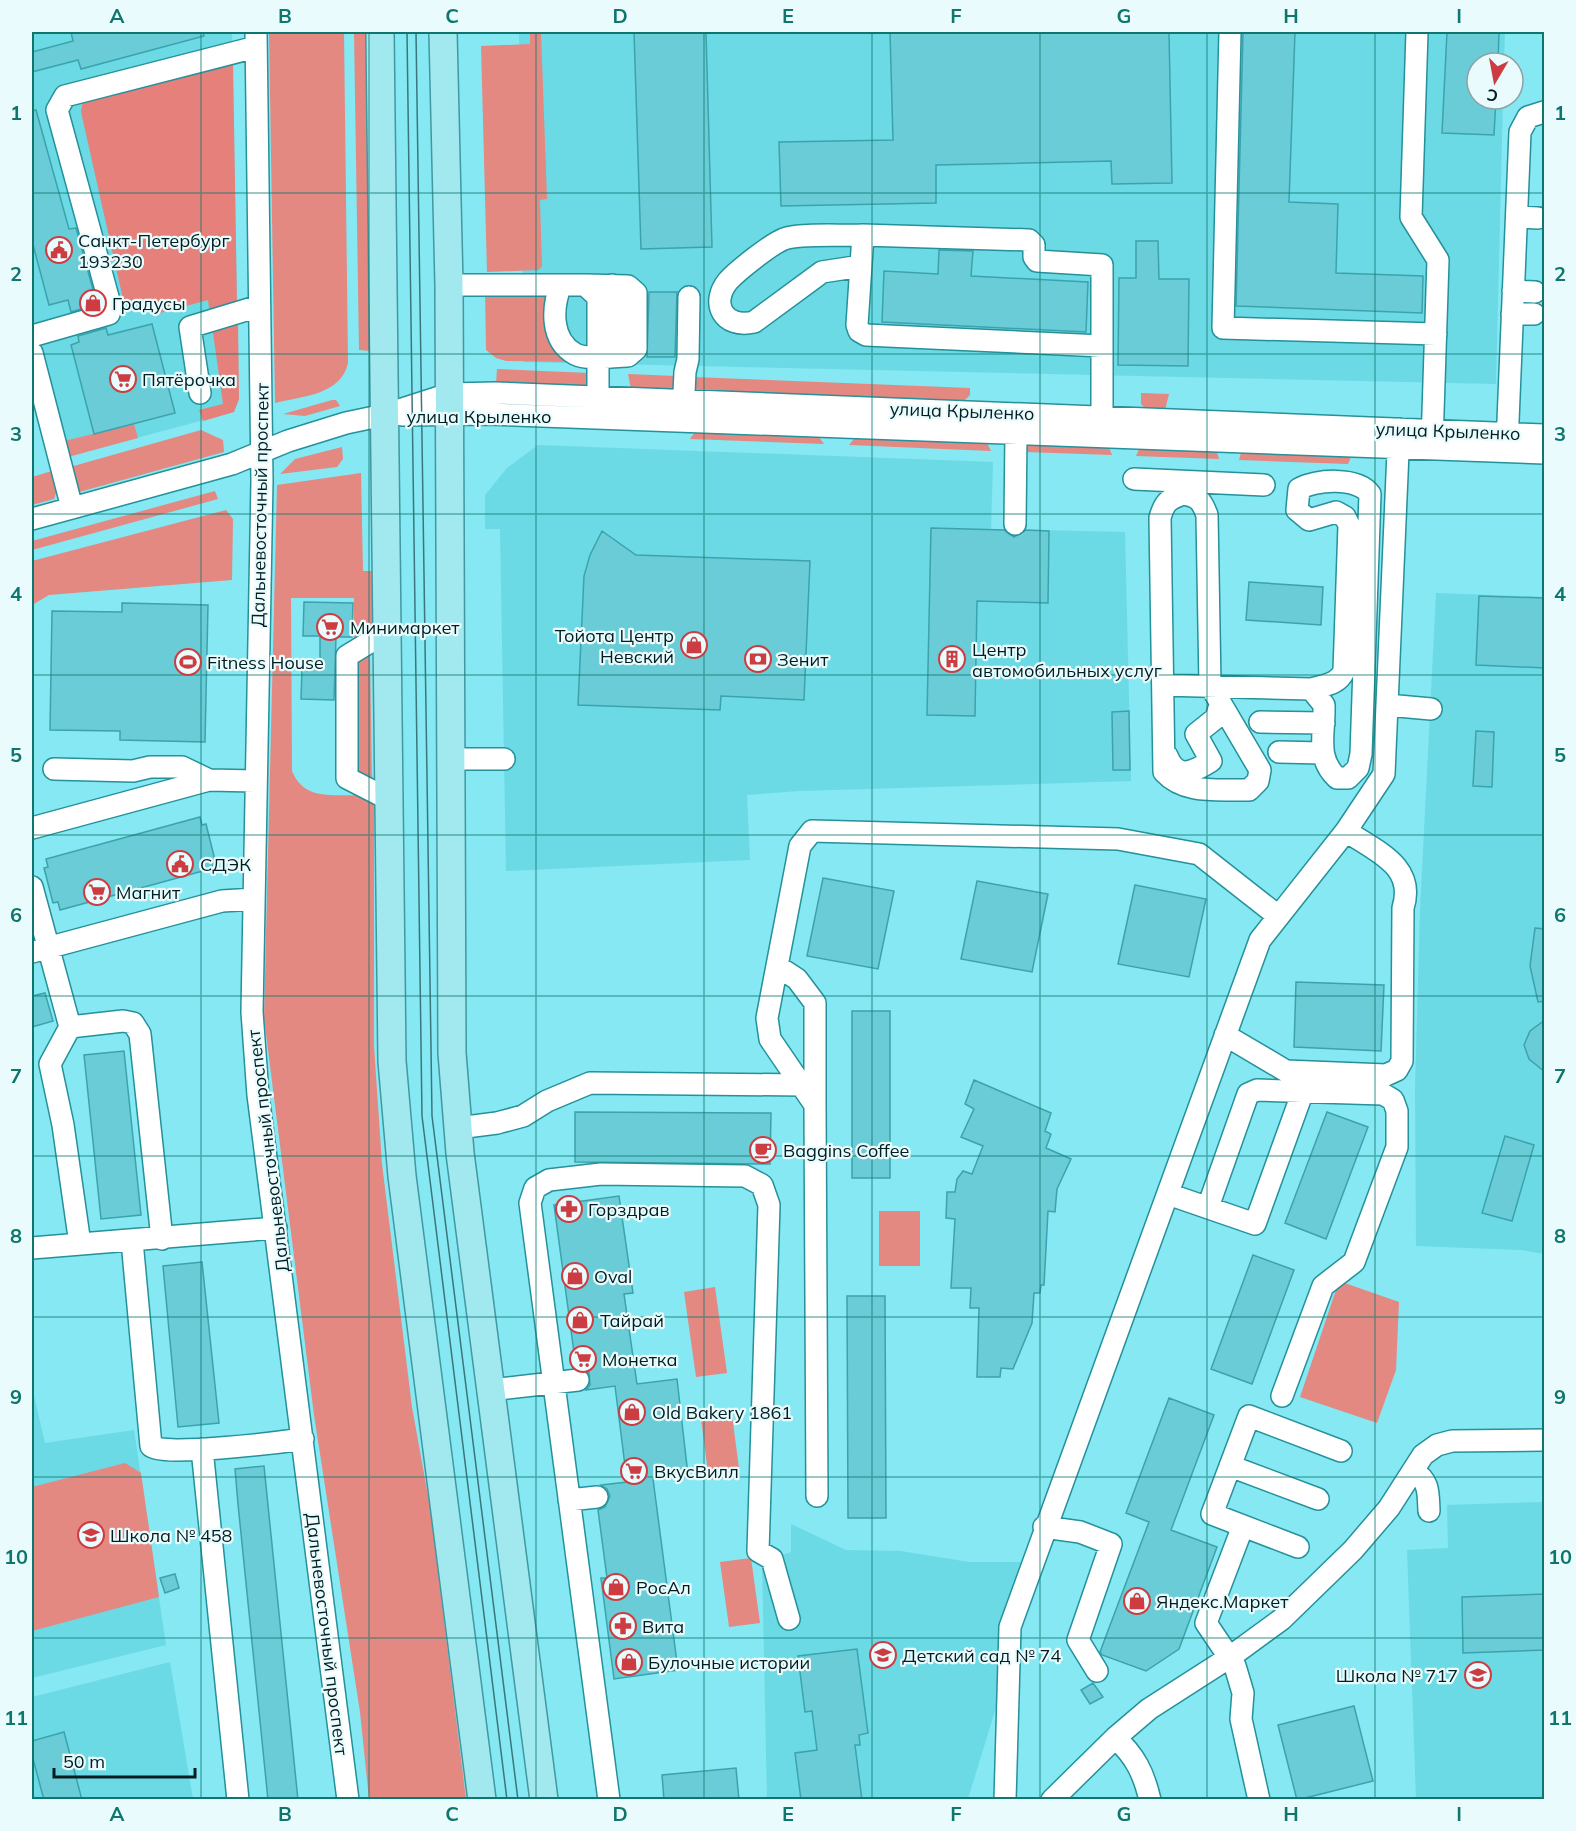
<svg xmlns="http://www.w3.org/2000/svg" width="1576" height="1831" font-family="Mulish,sans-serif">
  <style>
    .built { fill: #6bdae5 }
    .green { fill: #e48882 }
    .forest { fill: #e5807a }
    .building { fill: #69ccd6; stroke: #3ba3ac; stroke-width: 1.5 }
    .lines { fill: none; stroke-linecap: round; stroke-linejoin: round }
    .minor-casing { stroke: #24919b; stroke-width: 24 }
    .major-casing { stroke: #4098a0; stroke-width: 30 }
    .minor { stroke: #fff; stroke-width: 21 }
    .major { stroke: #a1e8ef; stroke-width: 27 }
    .tram { stroke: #3a767c; stroke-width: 1.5 }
    .grid { fill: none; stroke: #0f766e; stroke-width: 1.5; stroke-opacity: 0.55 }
    .labels { text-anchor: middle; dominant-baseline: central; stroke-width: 4.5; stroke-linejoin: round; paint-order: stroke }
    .poi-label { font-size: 18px; fill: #001e21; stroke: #e9fbfc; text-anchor: start }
    .street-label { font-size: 18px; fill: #001e21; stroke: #e9fbfc }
    .neatline { fill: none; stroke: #0f766e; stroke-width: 2 }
    .grid-label { font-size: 20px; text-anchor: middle; font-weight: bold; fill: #0f766e }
  </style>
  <rect width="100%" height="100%" fill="#85e8f2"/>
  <path class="built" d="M32,32H232L239,399L234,412L50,461L32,389Z
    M519,32H1505L1504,63H1477V99H1503L1496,384L524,362Z
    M538,445L993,462L991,529L1125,532L1131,781L800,791L747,795L750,860L506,871L500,529H485V495L507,468Z
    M1436,593L1544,597V1254L1521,1250L1416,1246L1415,1088L1420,910Z
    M32,1387L45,1443L134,1430L166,1645L32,1678Z
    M1544,1502V1799H1416L1407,1550L1448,1548L1447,1505Z
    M791,1524L846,1550L901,1551L969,1562H1023L1002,1688L968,1799H767L762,1562L791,1552Z
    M170,1662L193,1799L32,1800V1697Z"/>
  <path class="green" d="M269,32H344L348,363C341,395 303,396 275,403Z
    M354,32H366L370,351L359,350Z
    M530,32H541L547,199L540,200L542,266L539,270L487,272L481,46L530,44Z
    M485,289L548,290L577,362L506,361L496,358L486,350Z
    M497,369L590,373V384L587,388L496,384Z
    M628,374L676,376L672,391L631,389Z
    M693,377L970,388V395L963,402L697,392L693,385Z
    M1141,393L1169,394L1165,410L1146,409L1141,404Z
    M332,400H336L340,406L305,416L283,414Z
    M134,424L138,438L68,457L64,441Z
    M201,430L223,440L224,452L79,492L70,467Z
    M695,432L819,437L824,444L690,439Z
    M854,439L987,443L991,451L849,445Z
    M1029,444L1109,447L1112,455L1025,452Z
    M342,447L343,459L337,467L280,474L295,459Z
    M1139,449L1217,452L1219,459L1136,456Z
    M1241,453L1351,457L1348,464L1239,460Z
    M52,471L57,490L54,499L32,505V477Z
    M361,473L363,571H372V629L354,644V598H291L292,771C305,803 336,793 365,796L374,804V1046L382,1164L412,1407L430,1507L466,1799H369L360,1712L314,1415L264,1018L277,485Z
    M215,491L218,499L32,550V541Z
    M226,510L233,519L232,580L49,595L32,605V561Z
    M370,655L372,780L355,773L353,665L360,658Z
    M879,1211H920V1266H879Z
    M1339,1281L1399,1302L1396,1370L1377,1423L1300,1397Z
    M715,1287L727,1373L696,1377L684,1292Z
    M732,1415L740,1476L709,1480L701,1419Z
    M125,1463L141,1473L159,1597L32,1631V1487Z
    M751,1558L760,1623L729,1627L720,1562Z"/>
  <path class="forest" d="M233,62L237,306L210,315L208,300L160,313L123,299L81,112L83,100Z
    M238,319L239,399L234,412L203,421L199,410L223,404L212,326Z"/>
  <path class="building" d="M71,32H203L204,36L81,69L78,60L32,72V52L73,41Z
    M634,32H706L712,247L641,249Z
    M890,32H1169L1172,183L1112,184L1111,161L936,165V203L781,206L779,142L893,140Z
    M1243,32H1295L1289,202L1338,204L1336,273L1423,276L1422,313L1236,306Z
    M1447,32H1499L1498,63H1477V99H1496L1494,135L1442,133Z
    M36,110L69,229L76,228L97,304L71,312L68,300L49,305L32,241V111Z
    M1136,241H1158L1159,279H1189L1188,366L1118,365L1119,278H1136Z
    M939,250L973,251L971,276L1088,282L1086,332L882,322L884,271L938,274Z
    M649,292H677L675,357H647Z
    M152,324L175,413L94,434L71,345L79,342L78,336L106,328L108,335Z
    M931,528L1004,530L1014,537L1026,530L1049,531L1048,603L977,601L975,716L927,715Z
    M602,531L636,555L810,561L804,700L721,696L720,710L578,705L584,576L590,555Z
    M1249,582L1323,587L1321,625L1246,620Z
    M1479,596L1545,598V668L1476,665Z
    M304,602L353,603L352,637H336L334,700L301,699L302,668L320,669V636H303Z
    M122,603L208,605L205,742L120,740V731L50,730L52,611L122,612Z
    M1129,711L1130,770H1113L1112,712Z
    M1476,731L1494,732L1492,787L1473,786Z
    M200,817L202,825L206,824L215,860H212L214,868L60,910L58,902L53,903L44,868L48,867L46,859Z
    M823,878L894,891L878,969L807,956Z
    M977,881L1048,894L1032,972L961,959Z
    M1135,885L1206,899L1189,977L1118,964Z
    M1535,928L1545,929V1001L1538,1002L1530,966Z
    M1296,982L1384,985L1381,1051L1294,1047Z
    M45,993L53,1021L32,1027V996Z
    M852,1011H890V1178H852Z
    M1545,1020V1072L1529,1059L1524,1045L1530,1031Z
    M124,1051L141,1215L101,1219L84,1055Z
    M974,1080L1051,1113L1045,1131L1051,1134L1046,1148L1071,1159L1057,1189L1055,1212L1048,1211L1044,1285H1041L1040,1293H1034L1032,1323L1013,1369L1001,1368L1000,1377H977L979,1308H970L971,1288H951L955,1219L946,1218L947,1192H955L957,1179L963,1171L972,1174L983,1146L961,1137L974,1109L965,1104Z
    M575,1112L771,1113L770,1164L575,1162Z
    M1327,1112L1368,1127L1326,1239L1285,1223Z
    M1505,1136L1534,1145L1512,1221L1482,1213Z
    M619,1196L633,1293L624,1294L637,1384L677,1379L688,1475L653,1479L678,1670L614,1679L601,1578H607L598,1510L605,1507L610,1496L607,1489L601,1485L627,1482L615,1386L586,1390L590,1385L589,1373L576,1367L554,1205Z
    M1253,1255L1294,1270L1252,1384L1211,1369Z
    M202,1262L219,1423L178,1427L163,1266Z
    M847,1296H885L886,1518H848Z
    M1169,1398L1214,1415L1171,1530L1217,1547L1179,1649L1146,1671L1102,1655L1100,1652L1149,1522L1126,1513Z
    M264,1466L298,1800H268L238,1504L235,1469Z
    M175,1574L179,1588L165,1593L160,1578Z
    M1545,1594V1650L1463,1653L1462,1597Z
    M857,1649L868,1733L859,1735L860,1745H855L862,1800H801L795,1753L817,1750L812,1711L805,1712L798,1656Z
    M1093,1683L1103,1697L1090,1704L1081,1690Z
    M1354,1706L1373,1781L1297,1800L1278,1725Z
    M64,1732L82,1800H44L32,1755V1741Z
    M736,1768L739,1800H664L662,1775Z"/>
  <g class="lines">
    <defs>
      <path id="minor" d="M256,32L262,481L252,1012L258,1095L348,1800
        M1230,32L1223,328L1436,334
        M1417,32L1411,217L1438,260L1432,443
        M1517,217L1538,218
        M861,266L822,272L754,322C723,329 710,303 728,281C737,271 771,244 784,239C798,233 844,236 863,235
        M449,285H585L598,297V410
        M561,285C552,307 550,340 575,354C589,361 613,356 628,356L636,349V293L628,286L585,285
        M612,285L617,293V350L614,356
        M1513,291L1535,292
        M1512,314H1534
        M32,336L109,314L111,308L57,110L65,96L256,47
        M1102,346L866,335L859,331L857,325L863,235L1029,240L1034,245V257L1037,261L1102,265V429
        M32,353L72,508
        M200,393L190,327L259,306
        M402,415L489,414L1544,453
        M683,415L685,372L688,359L689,297
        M1507,445L1520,132L1528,117L1544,112
        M1134,479L1264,485
        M1183,494C1198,496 1202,501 1207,515L1210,685L1260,770L1258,781L1249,790C1219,789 1185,795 1164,772L1160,518C1164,503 1168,499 1183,494Z
        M32,519L232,464L288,441L346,423L384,415L449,394L495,393L1544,435
        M1015,524L1016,433
        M388,631L347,656V778L388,799
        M1163,685L1311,689C1324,685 1338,685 1344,671L1349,525L1345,517L1336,512L1309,520L1297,510L1299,489C1315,479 1358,477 1370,494L1361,754L1358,768L1348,778H1337C1315,757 1325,734 1324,705L1311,689
        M1387,705L1431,709
        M1260,722L1324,723
        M1279,752L1322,753
        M1167,756C1177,781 1193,772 1211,761L1196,734L1216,718L1220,705
        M453,759H504
        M54,769L133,771L150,767H182L209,780
        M32,828L209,780L255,781
        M32,887L70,1027L50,1064L63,1125L80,1244
        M32,952L222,901L254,899
        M777,966L797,979L815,1003V1105
        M70,1027L123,1021L133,1023L140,1034L162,1239
        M1225,1035L1286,1071L1386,1075L1397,1070L1402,1061L1403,908C1416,866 1377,852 1346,831
        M458,1128L497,1123L523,1116L547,1101L590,1083L802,1085
        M1168,1194L1255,1224L1303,1091
        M1208,1207L1248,1094L1257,1090L1383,1094L1393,1100L1397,1111V1147L1354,1262L1323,1286L1282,1396
        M132,1241L151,1446C162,1457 282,1442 303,1439
        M32,1248L276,1228
        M490,1390L578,1380
        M202,1449L238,1800
        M1230,1466L1318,1499
        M1413,1471C1430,1481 1428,1493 1429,1511
        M817,1496L815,1105L770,1039L767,1018L800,846L812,831L1118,839L1199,854L1278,916
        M569,1500L597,1497
        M1243,1526L1206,1623L1235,1666L1243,1693L1241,1719L1259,1800
        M1044,1527L1080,1532L1111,1544L1078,1640L1097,1671
        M1298,1547L1212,1514L1249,1416L1341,1451
        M1115,1738C1135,1755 1144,1774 1150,1800
        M609,1800L530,1203L535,1188L549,1180L601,1174L745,1176L762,1185L769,1205L758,1551L772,1559L789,1619
        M1005,1800L1010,1627L1260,940L1346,831L1384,774L1399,429
        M1052,1800L1115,1738L1149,1709L1230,1657L1282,1619L1353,1550L1389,1508L1423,1455L1437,1445L1452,1441L1544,1440"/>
      <path id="major" d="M380,32L392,1061L402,1176L482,1800
        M443,32L449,285L452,1053L460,1153L544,1800"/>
    </defs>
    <use href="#minor" class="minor-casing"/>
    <use href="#major" class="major-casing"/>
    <use href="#minor" class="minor"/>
    <use href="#major" class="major"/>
    <path class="tram" d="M407,32L422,1116L507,1800
      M416,32L432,1116L518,1800"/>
  </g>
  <path class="grid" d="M201,32V1800M369,32V1800M536,32V1800M704,32V1800M872,32V1800M1040,32V1800M1207,32V1800M1375,32V1800M32,193H1544M32,354H1544M32,514H1544M32,675H1544M32,835H1544M32,996H1544M32,1156H1544M32,1317H1544M32,1477H1544M32,1638H1544"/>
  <defs>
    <symbol id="civic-ring" viewBox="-11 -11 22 22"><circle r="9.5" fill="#e9fbfc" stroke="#cc3c40" stroke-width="1.5"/><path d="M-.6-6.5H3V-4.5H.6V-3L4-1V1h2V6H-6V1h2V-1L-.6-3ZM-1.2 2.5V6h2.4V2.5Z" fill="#cc3c40"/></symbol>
    <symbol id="shop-ring" viewBox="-11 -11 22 22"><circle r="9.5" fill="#e9fbfc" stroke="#cc3c40" stroke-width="1.5"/><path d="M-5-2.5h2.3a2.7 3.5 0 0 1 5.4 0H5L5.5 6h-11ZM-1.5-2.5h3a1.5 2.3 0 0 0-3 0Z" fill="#cc3c40"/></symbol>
    <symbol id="supermarket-ring" viewBox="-11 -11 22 22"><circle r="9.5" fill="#e9fbfc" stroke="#cc3c40" stroke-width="1.5"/><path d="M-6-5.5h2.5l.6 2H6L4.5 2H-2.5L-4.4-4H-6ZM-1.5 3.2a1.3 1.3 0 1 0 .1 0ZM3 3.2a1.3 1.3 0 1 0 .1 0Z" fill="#cc3c40"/></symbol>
    <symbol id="bank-ring" viewBox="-11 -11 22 22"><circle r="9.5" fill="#e9fbfc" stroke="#cc3c40" stroke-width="1.5"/><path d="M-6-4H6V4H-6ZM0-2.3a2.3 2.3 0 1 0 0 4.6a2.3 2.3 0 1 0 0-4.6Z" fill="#cc3c40"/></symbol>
    <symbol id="building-ring" viewBox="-11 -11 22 22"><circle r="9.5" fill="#e9fbfc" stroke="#cc3c40" stroke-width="1.5"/><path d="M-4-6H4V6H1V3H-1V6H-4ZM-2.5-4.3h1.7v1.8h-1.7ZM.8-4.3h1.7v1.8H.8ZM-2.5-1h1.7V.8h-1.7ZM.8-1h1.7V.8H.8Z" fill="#cc3c40"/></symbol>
    <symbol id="stadium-ring" viewBox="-11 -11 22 22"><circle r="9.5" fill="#e9fbfc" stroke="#cc3c40" stroke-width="1.5"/><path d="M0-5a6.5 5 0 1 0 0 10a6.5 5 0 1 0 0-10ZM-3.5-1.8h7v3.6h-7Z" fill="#cc3c40"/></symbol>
    <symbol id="cafe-ring" viewBox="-11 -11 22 22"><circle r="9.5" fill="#e9fbfc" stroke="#cc3c40" stroke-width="1.5"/><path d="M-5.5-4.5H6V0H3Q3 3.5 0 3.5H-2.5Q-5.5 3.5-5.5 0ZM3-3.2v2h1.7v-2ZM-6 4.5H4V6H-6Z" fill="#cc3c40"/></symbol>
    <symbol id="pharmacy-ring" viewBox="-11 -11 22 22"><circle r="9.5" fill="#e9fbfc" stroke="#cc3c40" stroke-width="1.5"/><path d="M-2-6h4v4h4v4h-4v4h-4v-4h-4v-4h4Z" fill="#cc3c40"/></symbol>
    <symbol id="school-ring" viewBox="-11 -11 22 22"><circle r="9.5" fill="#e9fbfc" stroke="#cc3c40" stroke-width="1.5"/><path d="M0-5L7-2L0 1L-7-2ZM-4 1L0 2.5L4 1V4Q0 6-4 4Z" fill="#cc3c40"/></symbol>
  </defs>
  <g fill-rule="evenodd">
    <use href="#civic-ring" x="44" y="235" width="30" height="30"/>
    <use href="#shop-ring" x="78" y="288" width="30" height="30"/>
    <use href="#supermarket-ring" x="108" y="364" width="30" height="30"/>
    <use href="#supermarket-ring" x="315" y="612" width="30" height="30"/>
    <use href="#shop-ring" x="679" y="630" width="30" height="30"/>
    <use href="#bank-ring" x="743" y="644" width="30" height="30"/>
    <use href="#building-ring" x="937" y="644" width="30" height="30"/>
    <use href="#stadium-ring" x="173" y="647" width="30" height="30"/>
    <use href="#civic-ring" x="165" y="849" width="30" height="30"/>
    <use href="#supermarket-ring" x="82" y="877" width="30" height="30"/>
    <use href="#cafe-ring" x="748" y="1135" width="30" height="30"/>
    <use href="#pharmacy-ring" x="554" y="1194" width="30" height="30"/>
    <use href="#shop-ring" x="560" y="1261" width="30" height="30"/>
    <use href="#shop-ring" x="565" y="1305" width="30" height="30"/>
    <use href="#supermarket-ring" x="568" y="1344" width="30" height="30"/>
    <use href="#shop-ring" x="617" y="1397" width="30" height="30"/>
    <use href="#supermarket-ring" x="619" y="1456" width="30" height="30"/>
    <use href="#school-ring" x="76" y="1520" width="30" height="30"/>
    <use href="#shop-ring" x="601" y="1572" width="30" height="30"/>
    <use href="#shop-ring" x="1122" y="1586" width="30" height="30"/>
    <use href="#pharmacy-ring" x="608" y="1611" width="30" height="30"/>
    <use href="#school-ring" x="868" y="1640" width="30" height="30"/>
    <use href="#shop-ring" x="614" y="1647" width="30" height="30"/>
    <use href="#school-ring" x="1463" y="1660" width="30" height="30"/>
  </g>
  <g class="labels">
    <g class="poi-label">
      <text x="78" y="240">Санкт-Петербург<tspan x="78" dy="21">193230</tspan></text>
      <text x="112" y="303">Градусы</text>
      <text x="142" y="379">Пятёрочка</text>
      <text x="350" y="627">Минимаркет</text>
      <text x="674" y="635" text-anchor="end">Тойота Центр<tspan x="674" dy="21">Невский</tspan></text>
      <text x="972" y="649">Центр<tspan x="972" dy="21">автомобильных услуг</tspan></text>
      <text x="777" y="659">Зенит</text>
      <text x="207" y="662">Fitness House</text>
      <text x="200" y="864">СДЭК</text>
      <text x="116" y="892">Магнит</text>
      <text x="783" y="1150">Baggins Coffee</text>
      <text x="588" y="1209">Горздрав</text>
      <text x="594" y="1276">Oval</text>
      <text x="600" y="1320">Тайрай</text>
      <text x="602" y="1359">Монетка</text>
      <text x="652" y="1412">Old Bakery 1861</text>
      <text x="654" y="1471">ВкусВилл</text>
      <text x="110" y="1535">Школа № 458</text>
      <text x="636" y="1587">РосАл</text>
      <text x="1156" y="1601">Яндекс.Маркет</text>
      <text x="642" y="1626">Вита</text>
      <text x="902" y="1655">Детский сад № 74</text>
      <text x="648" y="1662">Булочные истории</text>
      <text x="1458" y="1675" text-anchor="end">Школа № 717</text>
    </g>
    <g class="street-label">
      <text transform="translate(962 411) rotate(2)">улица Крыленко</text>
      <text x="479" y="416">улица Крыленко</text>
      <text transform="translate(1448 431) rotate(2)">улица Крыленко</text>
      <text transform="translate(260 505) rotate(-89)">Дальневосточный проспект</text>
      <text transform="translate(268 1151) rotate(-97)">Дальневосточный проспект</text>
      <text transform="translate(327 1634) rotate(83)">Дальневосточный проспект</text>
    </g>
  </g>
  <rect width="1576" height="1831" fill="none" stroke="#e9fbfc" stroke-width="66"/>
  <g transform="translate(1495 81) rotate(190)"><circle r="28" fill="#e9fbfc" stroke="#8ca3a4" stroke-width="1.5"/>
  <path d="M0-4.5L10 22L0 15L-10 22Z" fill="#cc3c40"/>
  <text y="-9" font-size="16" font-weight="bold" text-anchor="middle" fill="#001e21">С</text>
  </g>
  <path d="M54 1768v9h141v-9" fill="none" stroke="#001e21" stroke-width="3"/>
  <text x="63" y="1768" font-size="18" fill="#001e21" stroke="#e9fbfc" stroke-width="4.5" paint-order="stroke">50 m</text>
  <rect x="33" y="33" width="1510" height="1765" class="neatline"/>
  <g class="grid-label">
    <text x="117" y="23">A</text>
    <text x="285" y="23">B</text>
    <text x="452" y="23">C</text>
    <text x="620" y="23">D</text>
    <text x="788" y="23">E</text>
    <text x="956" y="23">F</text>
    <text x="1124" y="23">G</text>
    <text x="1291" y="23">H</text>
    <text x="1459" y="23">I</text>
    <text x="16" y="120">1</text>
    <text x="1560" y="120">1</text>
    <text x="16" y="281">2</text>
    <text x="1560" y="281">2</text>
    <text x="16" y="441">3</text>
    <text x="1560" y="441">3</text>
    <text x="16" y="601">4</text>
    <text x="1560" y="601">4</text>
    <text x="16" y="762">5</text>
    <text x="1560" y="762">5</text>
    <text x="16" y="922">6</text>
    <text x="1560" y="922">6</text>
    <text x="16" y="1083">7</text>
    <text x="1560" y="1083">7</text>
    <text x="16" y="1243">8</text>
    <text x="1560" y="1243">8</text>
    <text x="16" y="1404">9</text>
    <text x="1560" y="1404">9</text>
    <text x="16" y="1564">10</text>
    <text x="1560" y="1564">10</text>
    <text x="16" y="1725">11</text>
    <text x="1560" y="1725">11</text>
    <text x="117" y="1821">A</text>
    <text x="285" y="1821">B</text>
    <text x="452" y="1821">C</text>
    <text x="620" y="1821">D</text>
    <text x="788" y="1821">E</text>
    <text x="956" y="1821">F</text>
    <text x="1124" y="1821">G</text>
    <text x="1291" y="1821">H</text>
    <text x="1459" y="1821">I</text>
  </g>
</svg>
